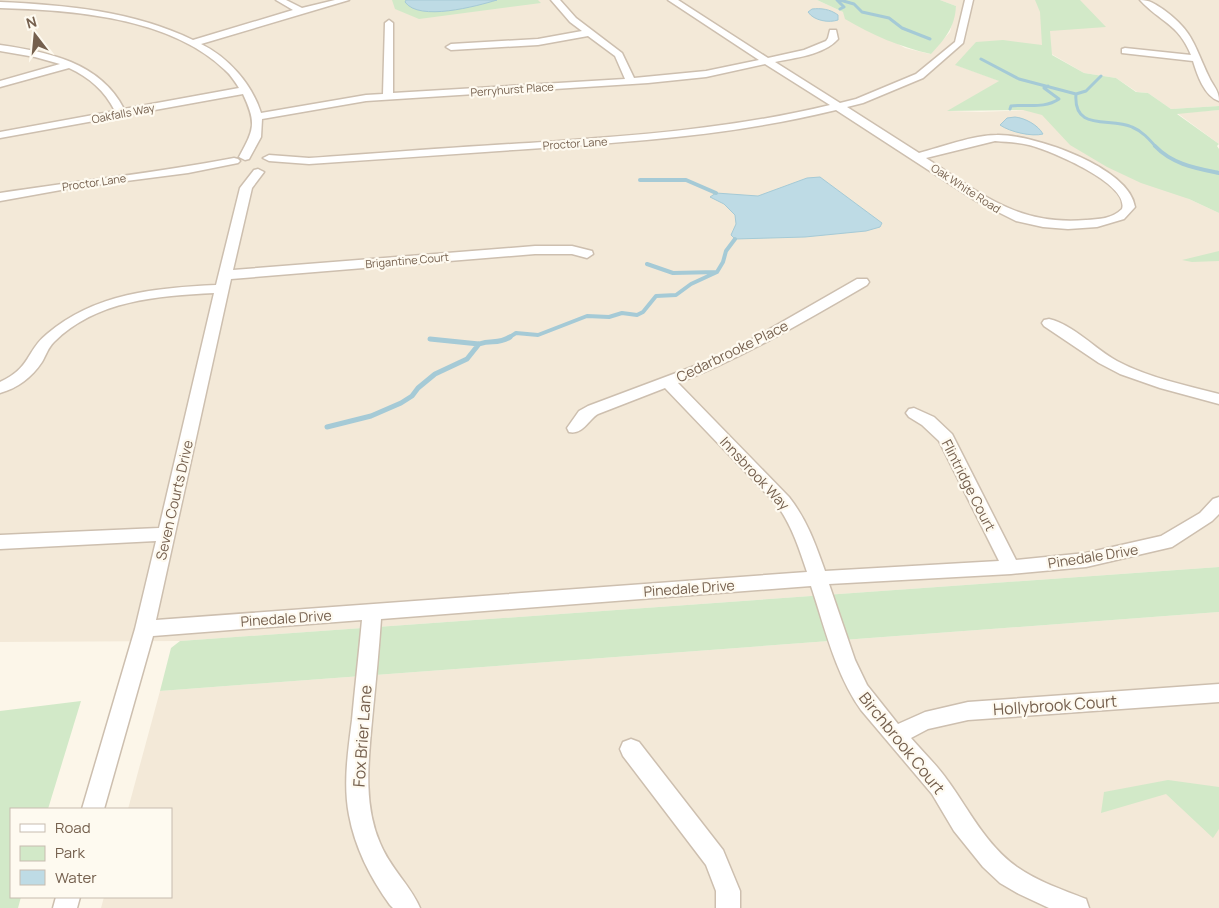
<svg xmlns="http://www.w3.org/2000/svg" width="1219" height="908" font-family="Manrope,sans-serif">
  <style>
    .residential { fill: #f3e9d8 }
    .green { fill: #d2e9c8 }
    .water { fill: #bedbe5; stroke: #a5cad6 }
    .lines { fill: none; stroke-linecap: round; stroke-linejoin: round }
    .stream-far2 { stroke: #a5cad6; stroke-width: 3 }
    .stream-far1 { stroke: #a5cad6; stroke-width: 4 }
    .stream { stroke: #a5cad6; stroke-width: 5 }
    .minor-casing { stroke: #cdbfaf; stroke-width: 3 }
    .minor { fill: #fff; fill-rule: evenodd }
    .labels { text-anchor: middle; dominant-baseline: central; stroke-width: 4.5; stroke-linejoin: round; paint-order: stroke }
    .far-street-label { font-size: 11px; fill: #75604e; stroke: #fefaf0 }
    .street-label { font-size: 14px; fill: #75604e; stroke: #fefaf0 }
    .near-street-label { font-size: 16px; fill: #75604e; stroke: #fefaf0 }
  </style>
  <rect width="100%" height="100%" fill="#fcf6e9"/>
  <path class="residential" d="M0,0H817L843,12L905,48L930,54L950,32L956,6L940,0H1219V106L1171,109L1148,93L1137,92L1116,78L1084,73L1048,52L964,56L956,65L1000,81L948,111L981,112L1027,110L1041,113L1189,199L1219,213V567L180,641L0,642Z
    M1219,110V144L1177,113Z
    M1219,612V908H101L104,897H171V809H128L160,691Z"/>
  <path class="green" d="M392,0H538L541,3L419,19L395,9Z
    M817,0H940L956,6C955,27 945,39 931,54C900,47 872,35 845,19L843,12Z
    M1035,0H1080L1106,27L1050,31L1052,55L1084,73L1116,78L1136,92L1148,93L1171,109L1219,106V110L1177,114L1219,144L1217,146L1219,149V213L1189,199L1141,183L1107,167L1070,145L1042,115L1023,110L947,111L999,81L955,65L976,42L1003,40L1042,45L1040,12Z
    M1219,251V261L1192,262L1182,260Z
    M1219,567V612L160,691L171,648L180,641Z
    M81,701L48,809H11V897H21L18,908H0V711Z
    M1168,780L1219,787V829L1213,838L1166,794L1101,813L1104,792Z"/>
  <path class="water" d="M406,0H497C477,6 419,22 405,2Z
    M812,9C821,8 830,9 838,15V20C829,23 814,21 808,12Z
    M1015,117C1025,118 1038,125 1043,134C1032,137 1010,132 1000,125L1007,118Z
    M820,177L882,223L880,227L866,231L805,237L735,239L731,235L736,224L735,215L724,204L710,197L716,193L758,196L807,178Z"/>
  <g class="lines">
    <path class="stream-far2" d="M837,0L844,7L840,9
      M840,0L854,4L862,12L889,18L902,28L930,39
      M981,59L1019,79L1076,94L1086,91L1101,76
      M1076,94C1073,132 1110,117 1132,127C1142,131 1149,139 1156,147
      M1010,109L1011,106C1028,104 1044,109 1059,99L1044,88L1048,86"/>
    <path class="stream-far1" d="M1155,146C1172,164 1195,168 1219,173
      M640,180H686L716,193
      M647,264L673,273L717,272
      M508,338L516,333L538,335L587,316L609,317L622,313L637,315L643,312L656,296L676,295L691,284L717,272L723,262L726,251L735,239"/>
    <path class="stream" d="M430,339L479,344C492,339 497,345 510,337
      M327,427L371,416L401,403L412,396L418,388L435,374L467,359L479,344"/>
    <defs>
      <path id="minor" d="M276,0H286L302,8L335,0H349L201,44C228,57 252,84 261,113L366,95L383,94L385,23L389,20L393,23V93L625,79L615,56L588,36L538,45L451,50L446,47L451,44L538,39L582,31L570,22L551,0H560L576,18L622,53L634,78L706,71L759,60L668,0H678L768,58L804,50L826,41L828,38L830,30H836L838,39C824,55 794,58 775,62L840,103L856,99L916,74L955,42L965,0H973L963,43L923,78L863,103L847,107L919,153C942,147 973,135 997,135C1032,134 1130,167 1135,207L1124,219L1097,227L1068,229L1043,227L1016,221L976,201L836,110C735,135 632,142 528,149C455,154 382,159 309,164L269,161L263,158L269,155L309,158C382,153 455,147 529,143C630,136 731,129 830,105L765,64L706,77L648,83L366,101L262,119L261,137L249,159L245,160L239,157C254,129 257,124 243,94L0,138V132L115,111C104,90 90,78 69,68L0,87V81L60,64L35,57L0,51V45C48,52 100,62 124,109L239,88C235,82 231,75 225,70C170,17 72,10 0,8V2C66,5 133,11 193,40L293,10ZM995,141C1006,142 1018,142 1029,145C1050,150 1130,184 1122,209C1112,219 1099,219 1086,220C1017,226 980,193 926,158Z
        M1140,0C1150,0 1155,4 1164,10C1194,32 1194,46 1209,77C1213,86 1219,90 1219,101C1204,96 1197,74 1193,61L1122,53V49L1125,48L1191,55C1178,23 1160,22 1140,0Z
        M234,158L238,159L240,161L238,163L188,173L72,188L0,201V193C78,181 157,173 234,158Z
        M258,169L264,172L252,188L233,270L535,246H572L592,251L593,254L587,258L572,254H535L231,279L156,620L807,572C799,548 792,526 777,505L665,388L598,414C588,420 583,435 569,432L567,428L579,411L588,406L708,361L754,338L857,279H867L869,282L867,285C805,321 744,357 678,383L789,497C807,520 815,543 825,571L999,561L939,441L922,425L909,417L906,413L909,409L914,408L934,417L952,434L1016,560L1086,553L1161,536L1200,513L1213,499L1219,497V514L1212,521L1172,547L1086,567L1011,574L829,584L855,660L867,685L898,724L925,712L968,702L1219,684V702L968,720L928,729L911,738C923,752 937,765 948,781C969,810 986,845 1017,867C1037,881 1063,890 1086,899L1089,908H1049L1019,894L1000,883L983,867L954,831L932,794L861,710C835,673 825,628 811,586L381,619C379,649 376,680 373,710C369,755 362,801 380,843C390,868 411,886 420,908H393L390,905C371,879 355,848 349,815C343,784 348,751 352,720C355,686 359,653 362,620L153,636L104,809H82L135,629L156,541L0,549V535L159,528L214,293C158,296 96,300 54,342C48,348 46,355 42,362C32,377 18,388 0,393V382C31,368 26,351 47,334C95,293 156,288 216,285L240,188L254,170Z
        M1049,319C1074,325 1095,349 1117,361C1149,378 1185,385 1219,394V404L1160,388L1120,374L1099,363L1044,326L1042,323L1044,320Z
        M631,739L639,742L723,850L740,891V908H716V891L706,865L623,756L620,749L623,742Z
        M56,897H80L77,908H53Z"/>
    </defs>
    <use href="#minor" class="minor-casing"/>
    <use href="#minor" class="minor"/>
  </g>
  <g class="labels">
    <g class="far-street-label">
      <text transform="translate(512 89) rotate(-4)">Perryhurst Place</text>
      <text transform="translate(123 113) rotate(-11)">Oakfalls Way</text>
      <text transform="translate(575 143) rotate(-4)">Proctor Lane</text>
      <text transform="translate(94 182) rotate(-8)">Proctor Lane</text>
      <text transform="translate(966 188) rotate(33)">Oak White Road</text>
      <text transform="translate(407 260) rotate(-5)">Brigantine Court</text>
    </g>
    <g class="street-label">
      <text transform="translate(732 351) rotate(-26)">Cedarbrooke Place</text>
      <text transform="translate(755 473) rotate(47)">Innsbrook Way</text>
      <text transform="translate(969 485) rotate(63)">Flintridge Court</text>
      <text transform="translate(174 500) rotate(-77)">Seven Courts Drive</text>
      <text transform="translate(1093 556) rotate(-9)">Pinedale Drive</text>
      <text transform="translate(689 588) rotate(-4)">Pinedale Drive</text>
      <text transform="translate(286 618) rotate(-4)">Pinedale Drive</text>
    </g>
    <g class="near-street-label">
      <text transform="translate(1055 705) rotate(-4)">Hollybrook Court</text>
      <text transform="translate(362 736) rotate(-86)">Fox Brier Lane</text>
      <text transform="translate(902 743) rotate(51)">Birchbrook Court</text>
    </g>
  </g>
  <rect x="10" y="808" width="162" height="90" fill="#fefaf0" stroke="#c7bcaf"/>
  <rect x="20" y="824" width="25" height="8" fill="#ffffff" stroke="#c7bcaf"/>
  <text x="55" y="833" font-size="15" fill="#75604e">Road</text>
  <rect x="20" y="846" width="25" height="15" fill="#d2e9c8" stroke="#c7bcaf"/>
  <text x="55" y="858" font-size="15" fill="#75604e">Park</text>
  <rect x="20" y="870" width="25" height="15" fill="#bedbe5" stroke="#c7bcaf"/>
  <text x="55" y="883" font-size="15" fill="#75604e">Water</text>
  <g transform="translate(35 35) rotate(344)" stroke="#fefaf0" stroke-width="4" paint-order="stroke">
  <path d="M0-4L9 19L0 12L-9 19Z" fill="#75604e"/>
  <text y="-8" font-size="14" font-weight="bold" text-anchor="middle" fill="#75604e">N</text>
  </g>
</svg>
